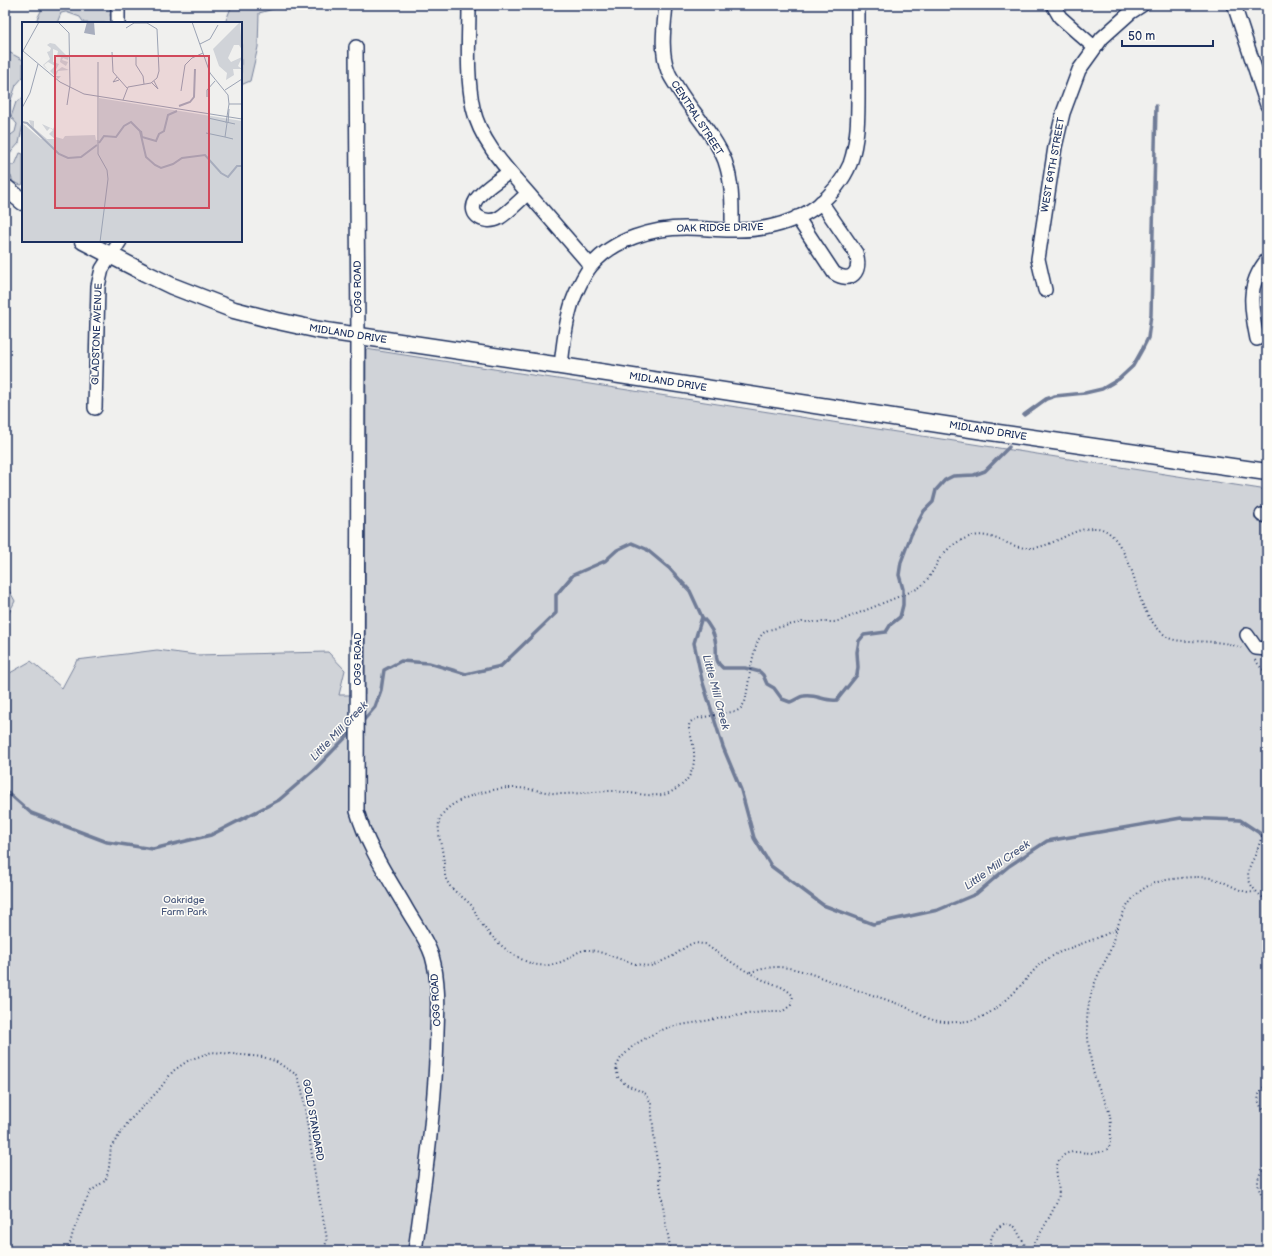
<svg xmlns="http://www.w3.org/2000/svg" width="1272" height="1256" font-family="'Balsamiq Sans',sans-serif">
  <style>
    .green { fill: #d0d3d8; stroke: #76819b }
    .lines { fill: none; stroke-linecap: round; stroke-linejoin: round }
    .stream { stroke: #6f7b97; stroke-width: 3.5 }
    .minor-casing { stroke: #1b2f5e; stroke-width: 16 }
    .major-casing { stroke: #1b2f5e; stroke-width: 19 }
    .path { stroke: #1b2f5e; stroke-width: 2; stroke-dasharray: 1 3; stroke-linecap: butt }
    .minor { stroke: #fdfcf7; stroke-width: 13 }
    .major { stroke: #fdfcf7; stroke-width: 16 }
    .labels { text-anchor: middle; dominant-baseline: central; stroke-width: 3; stroke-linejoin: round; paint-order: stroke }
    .street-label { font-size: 10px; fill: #1b2f5e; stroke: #fdfcf7 }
    .park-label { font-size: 10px; fill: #48587c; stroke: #fdfcf7 }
    .water-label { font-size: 11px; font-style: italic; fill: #4c5b7f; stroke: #fdfcf7 }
    .inset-river { fill: none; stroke: #a7adbd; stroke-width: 2 }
    .inset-road { fill: none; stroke: #9ba3b4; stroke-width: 1 }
    .view { fill: #d1495b; fill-opacity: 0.15; stroke: #d1495b; stroke-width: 2 }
    .inset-edge { fill: none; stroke: #1b2f5e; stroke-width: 2 }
  </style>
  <rect width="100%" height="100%" fill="#f0f0ee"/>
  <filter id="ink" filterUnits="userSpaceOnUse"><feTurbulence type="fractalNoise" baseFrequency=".025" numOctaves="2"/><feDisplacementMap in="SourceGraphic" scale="8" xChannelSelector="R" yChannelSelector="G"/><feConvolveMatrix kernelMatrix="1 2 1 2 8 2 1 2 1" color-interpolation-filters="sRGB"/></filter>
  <g filter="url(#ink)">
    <path class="green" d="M44,5H112L110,15L112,23H84L80,17L66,12L61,13L57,23H35Z
      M232,5H312L311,11L284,6L259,13L258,47L250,81L241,85V23H225Z
      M5,50L23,60V77L16,85L11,100L5,103Z
      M23,98V124L19,143L7,157L9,165H15L20,153L23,154V184L21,185L13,182L11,176L5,174V139L15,132L17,124L11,117L16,102Z
      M366,349L1267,490V1251H5V659L10,673L31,661L62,688L77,660L157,650L196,655L328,652L345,670L339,695H365Z
      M5,583L15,601L5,621Z"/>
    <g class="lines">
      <path class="stream" d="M1024,415L1046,399L1055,396L1085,393L1102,389L1119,379L1133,366L1143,348L1148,338L1151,315L1156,106
        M702,617C710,625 715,634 716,645C717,655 714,661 723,668H745L760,672L763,675L767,684L774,688L782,699L790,702C794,701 800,696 804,696C816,694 826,702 837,700L857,675L858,667L857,652L859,641L864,635L886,632L891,624L900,617L903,605V589L899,575L901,562L911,535L924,511L933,502L936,490L945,480L953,476L974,475L985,471L1009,447
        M361,723L375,707L381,690L384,670L401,661L429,663L466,674L501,666L556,613V595L573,575L605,561L617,550L632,543L646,549L670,569L690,591L702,617L694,643L702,680L723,747L741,790L754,838L771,866L823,905L873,924L938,910L976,894L1009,866L1047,841L1181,818L1240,820L1267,838
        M5,790L31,813L107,842L153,849L211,835L279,800L314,770L353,730"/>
      <defs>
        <path id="minor" d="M118,5V23
          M469,5C469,39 466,75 473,108C481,144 510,172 533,199C552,221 572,244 591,266
          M666,5C664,26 660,51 668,71C670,77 674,82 677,87C691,111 715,135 725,161C733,184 732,207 732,230
          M1053,5L1060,17L1095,48
          M1234,5L1267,105
          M356,47L358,337L357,811C367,846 388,877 406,908C415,924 426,938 432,956C439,980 438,1007 437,1031C436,1105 425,1178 415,1251
          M509,172C499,180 482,190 476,200C466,216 487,225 499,218C509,212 519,201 528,193
          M797,217L834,273C851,284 862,272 856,253L821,202
          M1045,290L1038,259L1055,147L1063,113L1079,70L1102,38L1131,12L1142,5
          M1257,339C1251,309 1246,285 1267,260
          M561,366C563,346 565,326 571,306C574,296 584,274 591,266C613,239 653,228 686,228C701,228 716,230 731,230C763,231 791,225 817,206C831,195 843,181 850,164C859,138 858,111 858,83C858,57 858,31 858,5
          M95,408L98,286L102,269L120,241
          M1262,515L1267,516
          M1247,635L1256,648L1267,649"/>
        <path id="major" d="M5,187L23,202
          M83,241L145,273L172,286L234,310L273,320L319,330L561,366L984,431L1267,472"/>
      </defs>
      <use href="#minor" class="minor-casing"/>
      <use href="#major" class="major-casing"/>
      <path class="path" d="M1255,660L1262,669L1267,671
        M1267,821C1263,832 1260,843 1256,853C1254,858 1251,863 1249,868C1245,883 1256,892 1267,901
        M750,972C759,970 768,967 777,967C796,967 817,976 835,983C856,990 877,996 898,1004C908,1007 916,1013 925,1017C941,1024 957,1023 973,1020C990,1016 1010,998 1021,985C1027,979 1033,971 1039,965C1061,947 1092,943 1116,929
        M1267,1085C1255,1092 1256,1105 1267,1113
        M1267,1164C1254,1178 1256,1189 1267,1203
        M68,1251L73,1232L83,1206L91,1191L106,1180L109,1167L111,1147L129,1121L158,1091L173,1071L189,1060L212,1052L263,1057L275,1061L297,1075L302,1090L316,1181L327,1239L324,1251
        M671,1251L665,1220L655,1147L651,1103L646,1094L625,1084L618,1077L616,1067L621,1058L634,1045L651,1035L669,1027L740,1015L763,1012H782L791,1005L793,996C785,986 772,984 761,979C741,969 723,957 705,944C701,944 698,943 694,943C687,945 679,952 673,956C667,959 660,962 654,965C640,970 605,951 589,950C580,949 574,955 567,959C556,965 545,967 533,964C513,958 490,938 479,920C476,915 475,910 471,905C464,897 453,892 448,883C443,876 445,864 443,856C442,847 439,840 439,832C438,826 439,819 442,815C453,797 496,787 516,788C531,788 546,793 561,794C579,794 596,791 614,791C627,792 656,798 666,794C692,784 698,765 692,740C691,735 687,727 690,723C692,720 696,719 699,718L737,711L741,708L745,702C749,684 751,655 759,639C761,635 764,632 768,630L802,622H834L842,620L917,589C929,581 933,570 940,558C947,549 956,542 966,538C991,528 1007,549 1030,548C1053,548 1072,527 1096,528C1108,528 1117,540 1122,550C1138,575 1135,600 1154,624C1158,629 1162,633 1167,637C1174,641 1182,641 1190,641C1207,642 1226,641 1241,648
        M988,1251C992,1237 991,1230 1006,1223L1015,1227L1027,1249
        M1026,1251C1028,1249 1031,1248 1033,1245C1036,1242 1057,1204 1058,1199C1062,1185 1049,1166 1064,1155C1075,1147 1094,1159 1109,1148C1111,1137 1112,1123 1109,1112C1106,1100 1099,1090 1095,1078C1090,1061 1088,1042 1087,1024C1087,1005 1092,987 1101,969C1105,961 1110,953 1112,944C1120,916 1130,889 1161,881C1176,878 1201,875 1215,879C1229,883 1241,894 1255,892"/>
      <use href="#minor" class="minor"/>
      <use href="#major" class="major"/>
    </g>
  </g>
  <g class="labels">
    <g class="street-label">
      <text transform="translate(697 118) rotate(57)">CENTRAL STREET</text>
      <text transform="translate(1053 165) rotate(-80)">WEST 69TH STREET</text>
      <text transform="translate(720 228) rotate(-1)">OAK RIDGE DRIVE</text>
      <text transform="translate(358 287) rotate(-91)">OGG ROAD</text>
      <text transform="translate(97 334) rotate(-88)">GLADSTONE AVENUE</text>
      <text transform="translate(348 334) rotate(9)">MIDLAND DRIVE</text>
      <text transform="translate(668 382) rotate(9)">MIDLAND DRIVE</text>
      <text transform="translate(988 431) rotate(9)">MIDLAND DRIVE</text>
      <text transform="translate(358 659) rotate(-90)">OGG ROAD</text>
      <text transform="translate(436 1000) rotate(-93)">OGG ROAD</text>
      <text transform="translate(313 1120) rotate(80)">GOLD STANDARD</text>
    </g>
    <g class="park-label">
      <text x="184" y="900">Oakridge<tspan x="184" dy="12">Farm Park</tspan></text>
    </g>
    <g class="water-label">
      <text transform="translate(716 692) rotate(75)">Little Mill Creek</text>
      <text transform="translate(339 731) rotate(-46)">Little Mill Creek</text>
      <text transform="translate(997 865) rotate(-35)">Little Mill Creek</text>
    </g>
  </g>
  <g transform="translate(22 22)">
    <rect width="220" height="220" fill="#f0f0ee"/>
    <path d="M218,0L220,28L217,23H212L206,36L209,40L220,35L216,44L220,47H211L212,53L204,58L205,51L197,44L191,27ZM28,21L33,22L45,34L47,33L46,38L41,36L40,38L46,40L44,44L38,40L39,34H35L36,29L31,27V40L37,42L32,51L40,45L47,48L36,49L34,54H39L36,57L28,49L33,44L26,40L22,43L26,48L21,43L28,37L25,30L28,29L29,26L25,23ZM77,76L220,99V220H0V101L19,117H23L9,104L7,98L12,99V106L25,117H33L27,112L31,108L28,106L25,109L20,102L31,107L33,103L34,115L41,117L43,114L73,113L74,118H77Z" fill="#d0d3d8"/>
    <path d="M65,0H72L73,13L62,11Z" fill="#a7adbd"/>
    <path class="inset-river" d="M157,84L168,80L172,75L173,47M0,100L5,101L37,132L46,136L59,135L75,123M119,109L120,115L134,119L137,112L142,109L146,93L155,89M77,121L82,114L94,115L102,104L109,100L118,109L124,135L133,143L139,146L151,142L160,136L183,133L199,151L206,155L215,144H220"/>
    <path class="inset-road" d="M36,0L47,11L48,63L45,83M170,0L188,51L206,73L207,82L204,101M178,22L188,17L196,3M1,29L17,0M1,29L38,60L62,72L220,97M90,30L91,50L105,66M114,34V43L121,54L122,62M76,40V132L85,148L86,157L78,220M95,55L91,60L97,58M129,60L136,67L132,59M203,68L220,57M159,69L163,43L170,36L181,31M185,75V68L193,59M101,78L106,65L129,61L135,56L137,49L135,7L125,1H112L104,6M207,82H220M0,86L8,71L16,42M186,96L213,102M205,101L203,115L211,117M206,101L207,87M184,111L203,115"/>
    <path class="view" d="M33,34H187V186H33Z"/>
    <rect width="220" height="220" class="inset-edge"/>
  </g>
  <rect width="1272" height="1256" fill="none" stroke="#fdfcf7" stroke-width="20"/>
  <rect x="10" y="10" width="1252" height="1236" fill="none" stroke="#1b2f5e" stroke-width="1.5" filter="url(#ink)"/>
  <path d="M1122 40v6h91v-6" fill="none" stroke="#1b2f5e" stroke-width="2"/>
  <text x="1128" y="40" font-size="12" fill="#1b2f5e" stroke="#fdfcf7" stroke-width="3" paint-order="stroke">50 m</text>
</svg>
